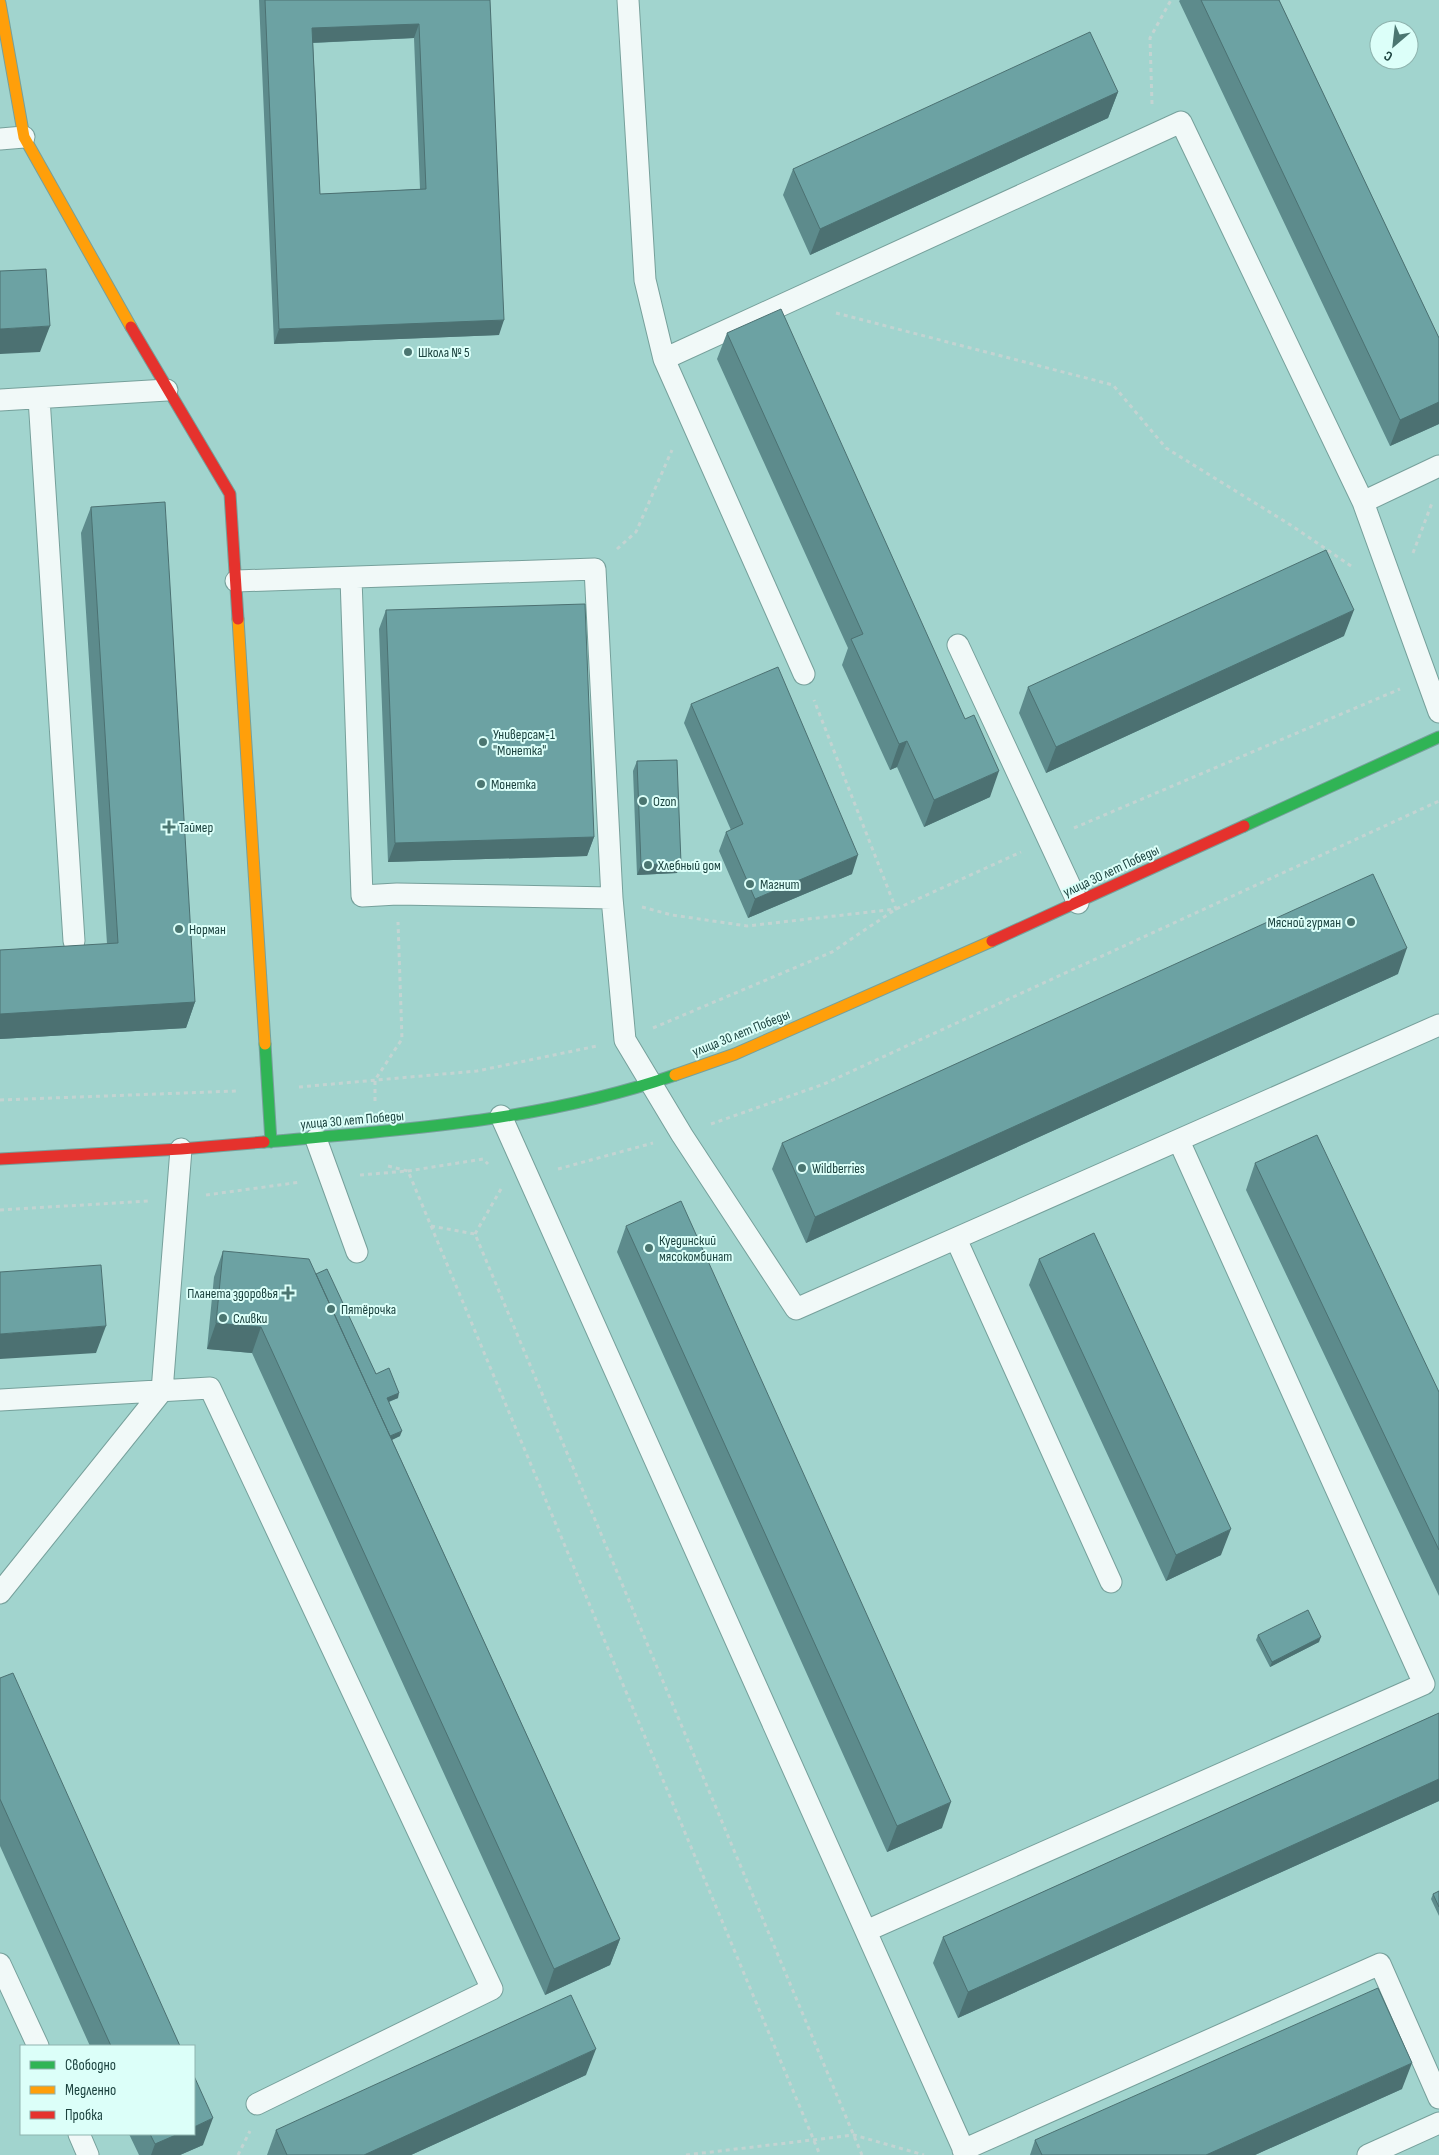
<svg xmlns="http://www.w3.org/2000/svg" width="1439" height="2155" font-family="'Sofia Sans Condensed',sans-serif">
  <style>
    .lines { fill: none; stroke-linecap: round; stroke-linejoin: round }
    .lane-casing { stroke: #76a09b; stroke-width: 23 }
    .fast-casing { stroke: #76a09b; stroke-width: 13 }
    .slow-casing { stroke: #76a09b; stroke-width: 13 }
    .jam-casing { stroke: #76a09b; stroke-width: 13 }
    .path { stroke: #c3d4d2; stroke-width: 3; stroke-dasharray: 4 4; stroke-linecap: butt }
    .lane { stroke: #f1f9f8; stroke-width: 21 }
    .fast { stroke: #30b455; stroke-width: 11 }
    .slow { stroke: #ff9f0a; stroke-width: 11 }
    .jam { stroke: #e5322d; stroke-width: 11 }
    .wall { fill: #5d8b8c; fill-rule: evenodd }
    .shaded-wall { fill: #4c7172 }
    .building { fill: #6ca2a3; stroke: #4c7172; fill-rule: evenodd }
    .poi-dot { fill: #4b7671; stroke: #dcfff9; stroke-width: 2 }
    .labels { text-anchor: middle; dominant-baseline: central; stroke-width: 4; stroke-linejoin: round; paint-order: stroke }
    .poi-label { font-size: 14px; fill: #1c433f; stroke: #dcfff9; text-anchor: start }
    .street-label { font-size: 14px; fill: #1c433f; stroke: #dcfff9 }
  </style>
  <rect width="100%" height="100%" fill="#a1d4ce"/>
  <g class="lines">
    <defs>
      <path id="lane" d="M628,0L645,280L664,359
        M0,139L24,137
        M39,398L74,941
        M0,400L167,390
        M1363,502L1439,466
        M236,581L595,569L612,898L397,894L362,896L351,578
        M958,645L1078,903
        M804,674L664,359L1181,122L1363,502L1439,712
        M612,898L625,1040L682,1135L796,1309L1439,1025
        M501,1116L966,2155
        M316,1139L357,1252
        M956,1239L1111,1582
        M0,1400L210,1388L492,1989L257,2104
        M0,1593L162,1391L181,1149
        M866,1931L1424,1684L1179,1141
        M0,1964L38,2046
        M79,2134L88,2155
        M963,2150L1380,1964L1439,2098
        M1368,2155L1439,2123"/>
      <path id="fast" d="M1244,826L1439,737
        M265,1044L271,1142
        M264,1142C402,1130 543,1121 675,1075"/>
      <path id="slow" d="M0,3L24,137L131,327
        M238,619L265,1044
        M675,1075L735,1054L992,941"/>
      <path id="jam" d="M131,327L230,494L238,619
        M992,941L1244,826
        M0,1159L181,1149L264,1142"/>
    </defs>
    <use href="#lane" class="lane-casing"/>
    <use href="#fast" class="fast-casing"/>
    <use href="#slow" class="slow-casing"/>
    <use href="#jam" class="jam-casing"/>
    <path class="path" d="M1152,104L1150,38L1171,0
      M836,313L1113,385L1166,448L1289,524L1354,568
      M617,549L636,532L672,450
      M1413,553L1432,503
      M1074,828L1400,689
      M642,907L672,915L747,926L896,909L814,700
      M653,1028L832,952L896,909L1021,852
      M299,1087L477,1071L597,1046
      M0,1100L236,1091
      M375,1101V1080L402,1039L398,922
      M711,1124L824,1084L1439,801
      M388,1166L408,1171L820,2155
      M558,1169L653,1143
      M360,1175L408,1171L483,1159L488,1164
      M206,1195L301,1182
      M0,1210L148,1201
      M431,1226L475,1234L862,2155
      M475,1234L501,1189
      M238,2155L250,2131
      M686,2155L854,2135L924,2155"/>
    <use href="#lane" class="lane"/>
    <use href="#fast" class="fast"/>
    <use href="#slow" class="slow"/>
    <use href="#jam" class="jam"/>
  </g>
  <path class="wall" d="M259,0H490L499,335L274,344ZM414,38L420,189L320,194L313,43Z
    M1180,0H1279L1439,338V424L1390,446L1179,1Z
    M1118,92L1108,118L810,255L783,195L793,169Z
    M727,333L990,797L924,827L897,767L890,770L842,665L848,648L717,359Z
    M91,507L195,1002L186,1028L0,1039V950L107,944L81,533Z
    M386,610L594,837L587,856L388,862L379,629Z
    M1344,636L1046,773L1019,713L1028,687Z
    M691,704L852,874L748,918L719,851L726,832L731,830L684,723Z
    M637,761L677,873L637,875L633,771Z
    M1398,974L806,1243L772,1169L782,1143Z
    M1255,1163L1439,1392V1596L1246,1190Z
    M626,1226L942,1828L887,1852L617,1252Z
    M223,1251L316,1274L376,1374L398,1398L389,1402L400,1436L392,1440L620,1939L610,1965L545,1995L252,1353L207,1349L214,1277Z
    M1039,1259L1221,1555L1166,1581L1029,1285Z
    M1258,1635L1319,1642L1270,1667L1256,1640Z
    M0,1678L180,2046H90L0,1846Z
    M1439,1713V1801L958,2018L933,1963L943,1937Z
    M1439,1891V1916L1431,1899L1433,1894Z
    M586,2075L411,2155H267L276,2130Z
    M1402,2089L1255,2155H1030L1035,2140Z
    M129,2134H194L203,2145L180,2155H139Z"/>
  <path class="shaded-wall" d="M419,24L414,38L307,43L312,28Z
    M1118,92L1108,118L810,255L820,229Z
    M504,320L499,335L274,344L279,329Z
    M50,326L40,352L0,354V329Z
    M1439,402V424L1390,446L1400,420Z
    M1354,610L1344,636L1046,773L1056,747Z
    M907,741L897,767L890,770L899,744Z
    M999,771L990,797L924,827L934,800Z
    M594,837L587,856L388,862L395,843Z
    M858,855L852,874L748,918L755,899Z
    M681,863L677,873L637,875L641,865Z
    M1407,948L1398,974L806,1243L815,1217Z
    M195,1002L186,1028L0,1039V1014Z
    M216,1323L261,1327L252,1353L207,1349Z
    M106,1326L96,1353L0,1359V1334Z
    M399,1393L398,1398L385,1403L387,1398Z
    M402,1431L400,1436L374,1448L376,1443Z
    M1231,1529L1221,1555L1166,1581L1176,1555Z
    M1321,1637L1319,1642L1270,1667L1272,1662Z
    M1439,1779V1801L958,2018L968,1992Z
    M951,1802L942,1828L887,1852L897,1826Z
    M620,1939L610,1965L545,1995L554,1969Z
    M596,2049L586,2075L411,2155H364Z
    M1412,2063L1402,2089L1255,2155H1206Z
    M213,2118L203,2145L180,2155H151L155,2144L178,2134H194V2127Z"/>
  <path class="building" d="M265,0H490L504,320L279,329ZM419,24L426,189L320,194L312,28Z
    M1201,0H1279L1439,338V402L1400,420Z
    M1090,32L1118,92L820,229L793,169Z
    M46,269L50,326L0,329V271Z
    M781,309L965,719L974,715L999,771L934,800L907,741L899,744L851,639L863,634L727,333Z
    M165,502L195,1002L0,1014V950L118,943L91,507Z
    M1326,550L1354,610L1056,747L1028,687Z
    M585,604L594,837L395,843L386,610Z
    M778,667L858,855L755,899L726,832L743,824L691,704Z
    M677,760L681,863L641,865L637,761Z
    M1373,874L1407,948L815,1217L782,1143Z
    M1317,1135L1439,1392V1550L1255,1163Z
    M681,1201L951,1802L897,1826L626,1226Z
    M1094,1233L1231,1529L1176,1555L1039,1259Z
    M223,1251L309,1259L620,1939L554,1969L261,1327L216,1323Z
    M101,1265L106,1326L0,1334V1272Z
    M327,1269L376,1374L389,1368L399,1393L387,1398L402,1431L390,1436L316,1274Z
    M1308,1610L1321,1637L1272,1662L1258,1635Z
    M13,1673L180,2046H111L0,1799V1678Z
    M1439,1713V1779L968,1992L943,1937Z
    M1439,1891V1907L1433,1894Z
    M1378,1988L1412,2063L1206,2155H1042L1035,2140Z
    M571,1995L596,2049L364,2155H287L276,2130Z
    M194,2076L213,2118L194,2127Z
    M150,2134H178L155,2144Z"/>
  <g class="poi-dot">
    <circle cx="408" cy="352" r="5"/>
    <circle cx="483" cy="742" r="5"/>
    <circle cx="481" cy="784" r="5"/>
    <circle cx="643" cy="801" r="5"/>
    <path d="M166.5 819.5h5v5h5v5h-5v5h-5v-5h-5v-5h5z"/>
    <circle cx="648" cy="865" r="5"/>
    <circle cx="750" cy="884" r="5"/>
    <circle cx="1351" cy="922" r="5"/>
    <circle cx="179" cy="929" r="5"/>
    <circle cx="802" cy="1168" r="5"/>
    <circle cx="649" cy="1248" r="5"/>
    <path d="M285.5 1285.5h5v5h5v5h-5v5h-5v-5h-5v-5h5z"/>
    <circle cx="331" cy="1309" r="5"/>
    <circle cx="223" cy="1318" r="5"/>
  </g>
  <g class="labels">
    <g class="poi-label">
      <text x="418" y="352">Школа № 5</text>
      <text x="493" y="734">Универсам-1<tspan x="493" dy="16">"Монетка"</tspan></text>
      <text x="491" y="784">Монетка</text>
      <text x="653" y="801">Ozon</text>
      <text x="179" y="827">Таймер</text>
      <text x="658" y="865">Хлебный дом</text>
      <text x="760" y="884">Магнит</text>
      <text x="1341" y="922" text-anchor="end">Мясной гурман</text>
      <text x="189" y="929">Норман</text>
      <text x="812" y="1168">Wildberries</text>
      <text x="659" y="1240">Куединский<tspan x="659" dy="16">мясокомбинат</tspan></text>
      <text x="278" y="1293" text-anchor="end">Планета здоровья</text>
      <text x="341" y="1309">Пятёрочка</text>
      <text x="233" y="1318">Сливки</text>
    </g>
    <g class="street-label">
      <text transform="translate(1111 871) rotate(-25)">улица 30 лет Победы</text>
      <text transform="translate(741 1033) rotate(-22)">улица 30 лет Победы</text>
      <text transform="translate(352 1120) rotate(-5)">улица 30 лет Победы</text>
    </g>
  </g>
  <rect x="20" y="2045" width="175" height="90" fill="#dcfff9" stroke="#8fb4af"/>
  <rect x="30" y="2061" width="25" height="8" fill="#30b455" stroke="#8fb4af"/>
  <text x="65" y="2070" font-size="15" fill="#1c433f">Свободно</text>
  <rect x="30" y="2086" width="25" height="8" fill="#ff9f0a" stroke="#8fb4af"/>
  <text x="65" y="2095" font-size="15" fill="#1c433f">Медленно</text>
  <rect x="30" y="2111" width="25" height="8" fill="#e5322d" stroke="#8fb4af"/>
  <text x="65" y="2120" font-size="15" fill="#1c433f">Пробка</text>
  <g transform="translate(1394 45) rotate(208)"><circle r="24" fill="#dcfff9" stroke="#8fb4af"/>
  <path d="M0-4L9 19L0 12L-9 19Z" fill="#4b7671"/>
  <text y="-8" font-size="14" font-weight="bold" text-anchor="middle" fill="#1c433f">С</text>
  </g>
</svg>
